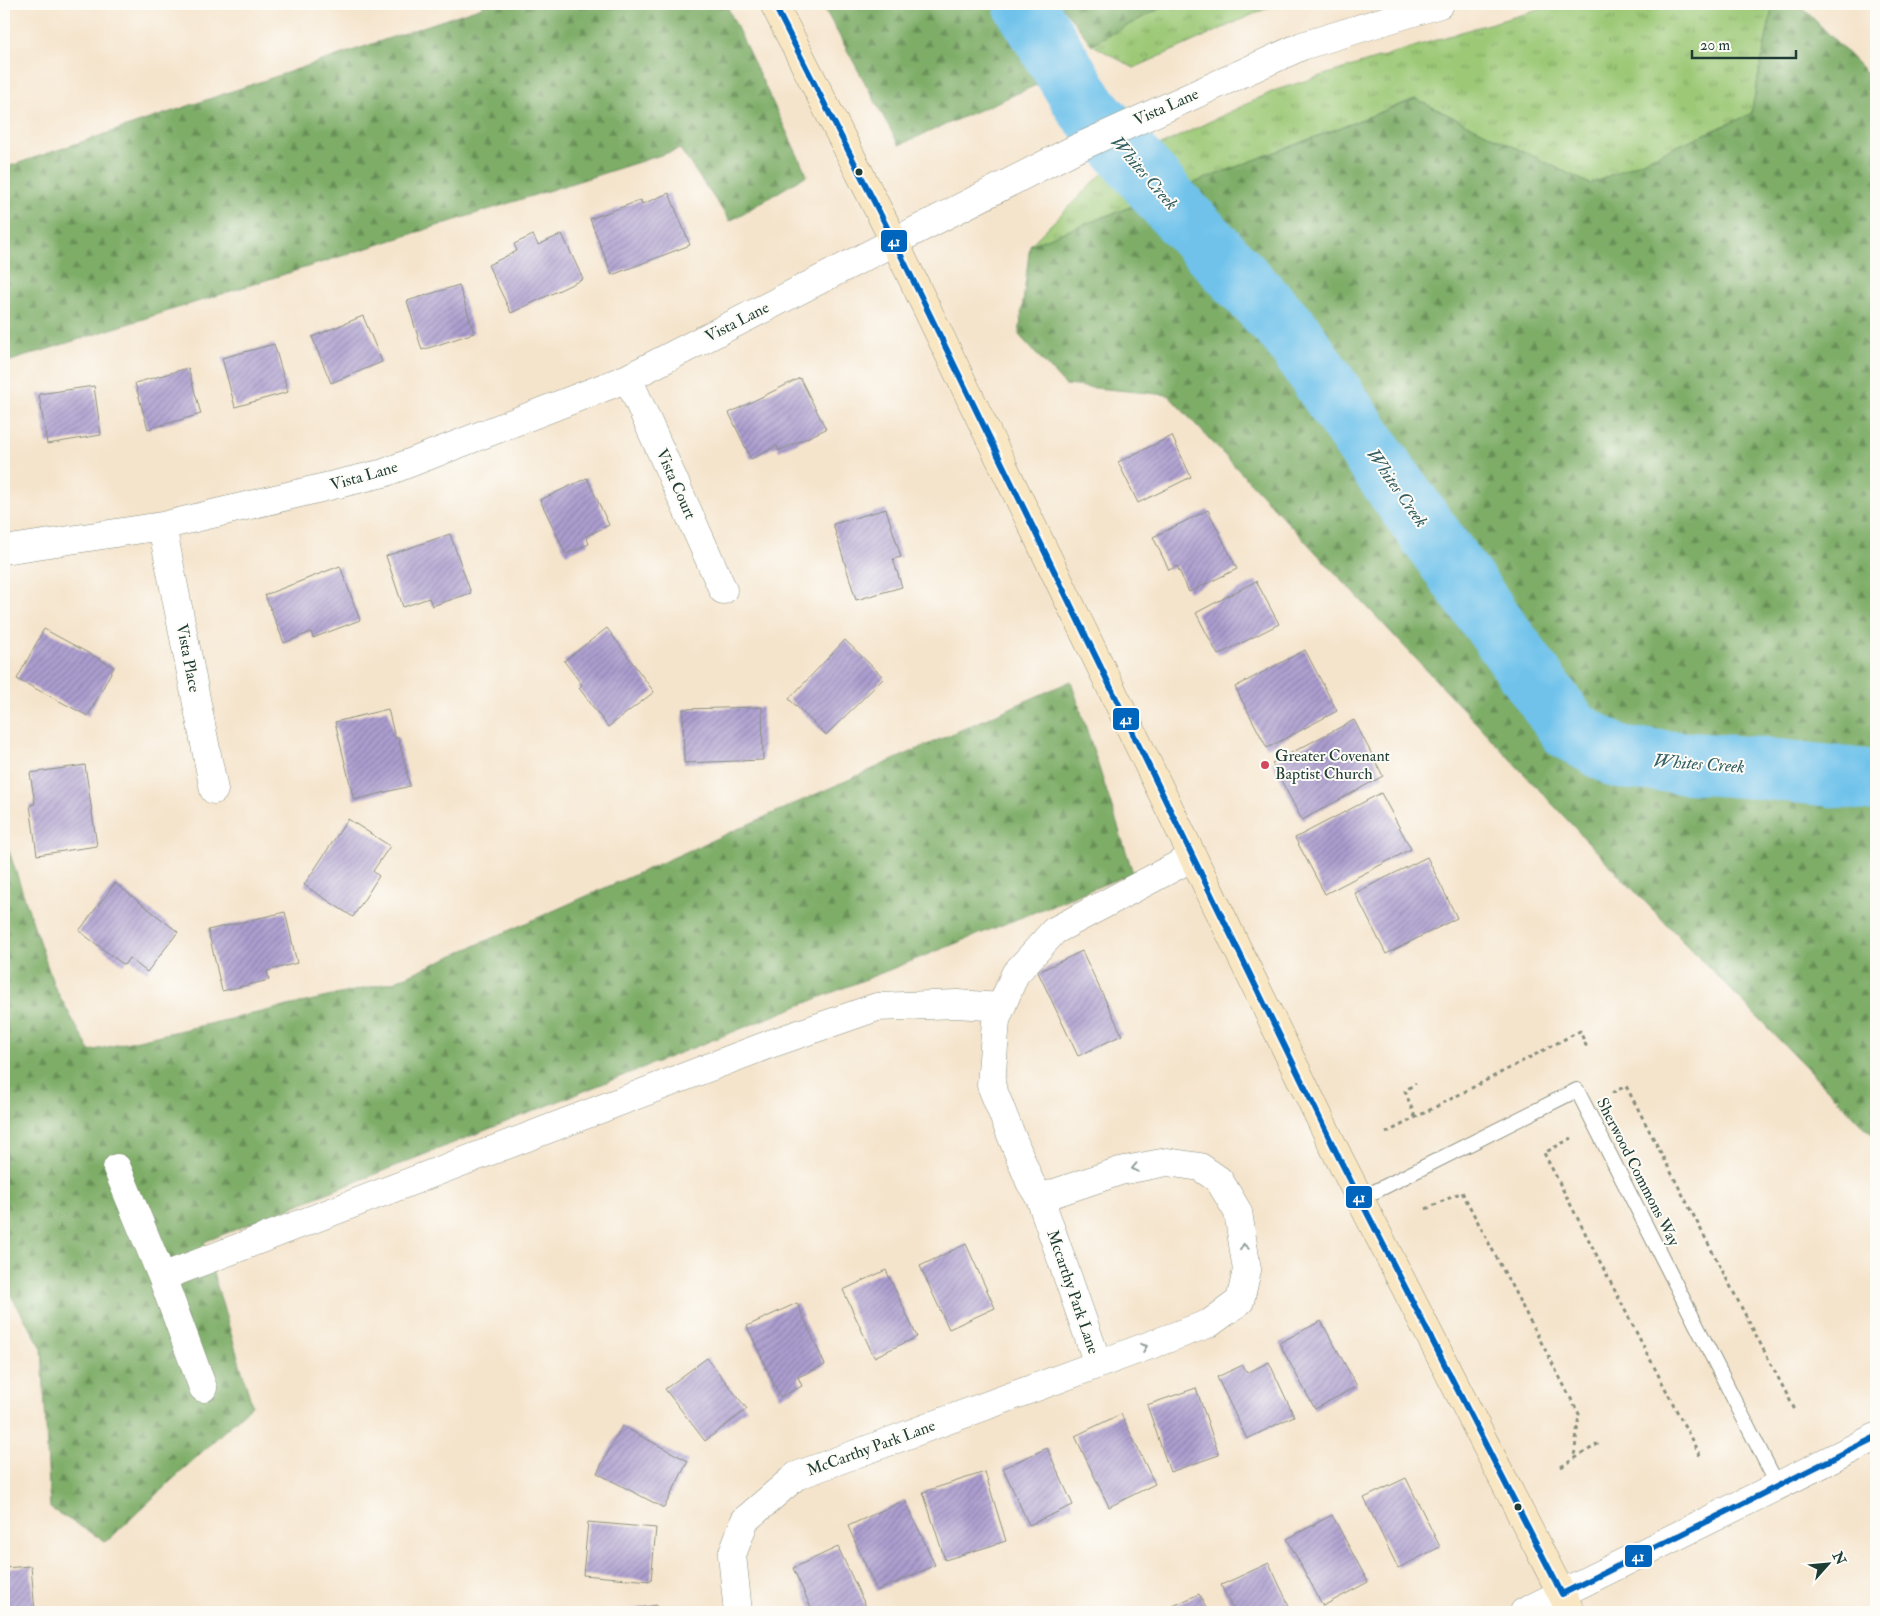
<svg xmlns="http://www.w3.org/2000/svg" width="1880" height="1616" font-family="'IM FELL Double Pica',serif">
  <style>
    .grass { fill: url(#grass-tufts); stroke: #5e8356 }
    .forest { fill: url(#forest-firs); stroke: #4e754e }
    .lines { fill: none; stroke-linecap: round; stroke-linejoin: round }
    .river { stroke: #6fc2eb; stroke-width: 62 }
    .building { fill: url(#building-hatch) }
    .lane-casing { stroke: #8a9080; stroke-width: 16 }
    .street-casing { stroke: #8a9080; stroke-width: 29 }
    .secondary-casing { stroke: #8a9080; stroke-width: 29 }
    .path { stroke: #8a9080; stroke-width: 3; stroke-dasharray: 4 4; stroke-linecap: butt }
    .lane { stroke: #fff; stroke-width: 14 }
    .street { stroke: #fff; stroke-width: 28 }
    .secondary { stroke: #f9e7c3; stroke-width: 28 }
    .bus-1-casing { stroke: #fdfcf7; stroke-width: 10 }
    .bus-1 { stroke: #0065bd; stroke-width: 6 }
    .oneway { stroke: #8f9e9a }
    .bus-dot { fill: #1f3d34; stroke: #fdfcf7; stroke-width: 2 }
    .poi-dot { fill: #d1495b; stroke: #fdfcf7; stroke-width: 2 }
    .labels { text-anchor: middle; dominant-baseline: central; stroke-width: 4; stroke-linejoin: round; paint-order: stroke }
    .street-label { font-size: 16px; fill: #1f3d34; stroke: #fdfcf7 }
    .poi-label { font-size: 16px; fill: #1f3d34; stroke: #fdfcf7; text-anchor: start }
    .water-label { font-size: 18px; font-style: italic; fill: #335e62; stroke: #fdfcf7 }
    .line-badge { stroke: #fdfcf7; stroke-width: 2 }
    .badge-label { font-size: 14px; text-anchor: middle; font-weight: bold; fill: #fff }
  </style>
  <defs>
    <pattern id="grass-tufts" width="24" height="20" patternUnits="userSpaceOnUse" patternTransform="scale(1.25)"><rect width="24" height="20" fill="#9dc977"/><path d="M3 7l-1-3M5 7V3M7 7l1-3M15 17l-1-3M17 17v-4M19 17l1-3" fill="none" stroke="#7fa462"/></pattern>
    <pattern id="forest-firs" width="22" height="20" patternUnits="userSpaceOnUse" patternTransform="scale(1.25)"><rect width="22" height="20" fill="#7ead68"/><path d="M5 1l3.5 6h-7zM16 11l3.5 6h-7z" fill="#678e56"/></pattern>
    <pattern id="building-hatch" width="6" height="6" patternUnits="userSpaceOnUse" patternTransform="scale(1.25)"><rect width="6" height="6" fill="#ac9dcf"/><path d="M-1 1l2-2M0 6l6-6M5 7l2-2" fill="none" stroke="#8b81a9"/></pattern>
  </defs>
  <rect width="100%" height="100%" fill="#fdfcf7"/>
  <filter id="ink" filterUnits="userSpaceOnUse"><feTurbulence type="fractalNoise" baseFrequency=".02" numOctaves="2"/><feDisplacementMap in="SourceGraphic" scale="10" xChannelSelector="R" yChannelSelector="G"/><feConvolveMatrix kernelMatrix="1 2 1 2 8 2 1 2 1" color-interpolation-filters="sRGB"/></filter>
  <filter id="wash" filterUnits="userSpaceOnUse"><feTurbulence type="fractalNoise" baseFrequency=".0096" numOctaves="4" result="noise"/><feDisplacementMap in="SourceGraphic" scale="20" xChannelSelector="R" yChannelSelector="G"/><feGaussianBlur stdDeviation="1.12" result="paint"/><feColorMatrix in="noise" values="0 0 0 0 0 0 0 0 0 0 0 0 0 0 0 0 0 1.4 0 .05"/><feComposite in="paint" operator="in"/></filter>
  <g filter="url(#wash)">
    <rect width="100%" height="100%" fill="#f5e4cc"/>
    <path class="grass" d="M1169,4H1276L1134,68L1091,44Z
      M1560,4H1773L1751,114L1590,184L1415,99L1030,245L1104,172L1276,90L1471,29Z"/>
    <path class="forest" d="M482,4H726L807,175L730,221L680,149L4,363V168L482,7Z
      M822,4H996L1048,80L899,145Z
      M1060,4H1169L1091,44Z
      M1773,4H1799L1876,82V1139L1620,876L1168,395L1065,385L1019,335L1030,245L1416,99L1590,184L1751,114Z
      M1071,681L1133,873L204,1242L252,1405L106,1542L50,1508L42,1348L4,1284V836L54,986L90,1051L393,982Z"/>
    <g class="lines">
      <path class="river" d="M1024,4L1086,106L1173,207L1290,332L1383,469L1570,730L1620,758L1759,768L1876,781"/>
    </g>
    <g id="blocks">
      <path class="building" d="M669,193L690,245L612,275L590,219L641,200L642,204Z
        M562,234L583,279L511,313L488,265L517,251L514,244L533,235L538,245Z
        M459,285L474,333L422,350L407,301Z
        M363,316L382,362L331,383L312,337Z
        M274,344L288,392L235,407L222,358Z
        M188,368L201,414L148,429L135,383Z
        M800,378L826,429L779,451L777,446L751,459L729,413Z
        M94,386L101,435L47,444L39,394Z
        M1172,436L1191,477L1138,503L1118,462Z
        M587,478L609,525L586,536L589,544L566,554L540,500Z
        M886,509L901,557L893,559L902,587L856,600L833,524Z
        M1208,510L1237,569L1189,592L1177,566L1169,570L1153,537Z
        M450,534L471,593L432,606L429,598L403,607L386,556Z
        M340,566L360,620L313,638L311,632L284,643L265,595Z
        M1256,581L1279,624L1218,655L1196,613Z
        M607,628L654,692L608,727L579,688L582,685L564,661Z
        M44,629L114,667L88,716L17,679Z
        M845,640L884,678L826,735L789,699Z
        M1305,650L1337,711L1267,748L1235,687Z
        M762,707L763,760L684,763L683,709Z
        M388,709L395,738L398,737L410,786L354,800L335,722Z
        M1354,720L1383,776L1302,820L1272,763Z
        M85,765L97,846L37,855L30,805L35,804L30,773Z
        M1381,793L1411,849L1325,894L1295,838Z
        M348,819L390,846L373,871L379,876L353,917L304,885Z
        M1427,857L1457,918L1386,954L1355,893Z
        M115,883L178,932L147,972L129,958L124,965L79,931Z
        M285,912L297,963L267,971L269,980L222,991L208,930Z
        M1082,951L1122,1035L1078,1056L1038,972Z
        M966,1244L995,1308L949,1329L920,1266Z
        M886,1270L917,1337L874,1357L843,1290Z
        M797,1303L825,1365L798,1377L802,1386L780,1397L747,1326Z
        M1321,1321L1357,1386L1315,1409L1279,1343Z
        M707,1358L747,1409L705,1441L665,1389Z
        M1269,1362L1294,1416L1247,1439L1217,1377L1243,1365L1247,1373Z
        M1196,1388L1219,1455L1170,1472L1147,1405Z
        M1121,1414L1155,1484L1109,1507L1075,1436Z
        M622,1426L688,1461L664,1508L597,1473Z
        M1047,1448L1073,1505L1029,1525L1003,1468Z
        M985,1472L1006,1541L945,1560L923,1492Z
        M1406,1478L1440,1547L1398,1568L1364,1498Z
        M905,1500L935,1565L877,1591L848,1526Z
        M1332,1515L1368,1582L1323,1606L1287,1539Z
        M588,1522L656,1528L651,1581L583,1575Z
        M838,1547L866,1607L854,1612H813L793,1568Z
        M1269,1563L1292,1612H1234L1221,1585Z
        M31,1566L35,1612H4V1568Z
        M1199,1594L1208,1612H1160Z
        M656,1605L657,1612H624V1611Z"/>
    </g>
  </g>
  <g filter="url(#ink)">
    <use href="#blocks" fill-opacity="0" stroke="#8a9080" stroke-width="1"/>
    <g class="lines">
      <defs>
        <path id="lane" d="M1360,1199L1577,1090L1778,1486"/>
        <path id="street" d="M628,378L723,590
          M162,526L214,790
          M4,550L162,526L384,473L628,378L1073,150L1302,46L1440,4
          M117,1168L162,1277L770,1044L877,1007L957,1004L1001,1007
          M162,1277L203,1388
          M1098,1364L1040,1198L1030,1182L991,1085L996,1020L1015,974L1054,931L1193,857
          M738,1612L732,1555L745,1520L796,1476L1210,1323L1240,1301L1247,1270L1238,1212L1219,1180L1200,1167L1167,1162L1120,1171L1040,1198
          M1524,1612L1876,1437"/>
        <path id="secondary" d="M774,4L894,241L1339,1158L1571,1612"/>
      </defs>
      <use href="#lane" class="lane-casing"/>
      <use href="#street" class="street-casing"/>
      <use href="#secondary" class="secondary-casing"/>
      <path class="path" d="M1612,1093L1626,1086L1795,1410
        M1415,1117L1405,1091L1416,1083
        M1386,1133L1580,1031L1587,1048
        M1572,1138L1544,1153L1700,1456
        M1426,1209L1462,1192L1579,1414L1574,1458
        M1561,1467L1601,1442"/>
      <use href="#lane" class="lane"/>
      <use href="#street" class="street"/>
      <use href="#secondary" class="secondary"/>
      <defs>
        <path id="bus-1" d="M774,4L894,241L1339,1158L1562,1594L1876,1437"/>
      </defs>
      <use href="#bus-1" class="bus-1-casing"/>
      <use href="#bus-1" class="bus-1"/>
    </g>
    <defs><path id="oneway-chevron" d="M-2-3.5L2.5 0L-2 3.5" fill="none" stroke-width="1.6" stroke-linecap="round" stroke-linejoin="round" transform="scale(1.25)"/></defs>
    <g class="oneway">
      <use href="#oneway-chevron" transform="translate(1135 1168) rotate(168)"/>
      <use href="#oneway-chevron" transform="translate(1244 1247) rotate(-99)"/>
      <use href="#oneway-chevron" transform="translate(1144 1347) rotate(-20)"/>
    </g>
  </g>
  <g class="bus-dot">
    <circle cx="859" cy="172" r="4.5"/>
    <circle cx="1518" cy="1507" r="4.5"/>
  </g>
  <circle class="poi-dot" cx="1265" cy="765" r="5"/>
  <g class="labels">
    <g class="street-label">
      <text transform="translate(1166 107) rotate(-24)">Vista Lane</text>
      <text transform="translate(737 322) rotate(-27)">Vista Lane</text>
      <text transform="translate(364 476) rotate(-16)">Vista Lane</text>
      <text transform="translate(676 484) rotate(66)">Vista Court</text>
      <text transform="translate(188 658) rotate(79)">Vista Place</text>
      <text transform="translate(1638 1172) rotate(63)">Sherwood Commons Way</text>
      <text transform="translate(1073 1292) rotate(71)">Mccarthy Park Lane</text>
      <text transform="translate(871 1448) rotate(-20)">McCarthy Park Lane</text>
    </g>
    <g class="poi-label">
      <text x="1275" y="756">Greater Covenant<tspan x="1275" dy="18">Baptist Church</tspan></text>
    </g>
    <g class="water-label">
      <text transform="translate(1144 173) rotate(49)">Whites Creek</text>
      <text transform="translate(1397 488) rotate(55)">Whites Creek</text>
      <text transform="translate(1699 764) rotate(4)">Whites Creek</text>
    </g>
  </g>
  <g class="line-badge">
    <rect x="880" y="229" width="28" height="24" rx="5" fill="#0065bd"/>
    <rect x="1112" y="707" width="28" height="24" rx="5" fill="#0065bd"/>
    <rect x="1345" y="1185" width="28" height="24" rx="5" fill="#0065bd"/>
    <rect x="1624" y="1544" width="29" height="24" rx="5" fill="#0065bd"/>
  </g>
  <g class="badge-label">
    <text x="894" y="246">41</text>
    <text x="1126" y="724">41</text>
    <text x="1359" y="1202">41</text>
    <text x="1638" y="1561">41</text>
  </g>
  <rect width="1880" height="1616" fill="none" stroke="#fdfcf7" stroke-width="20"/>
  <g transform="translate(1828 1564) rotate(63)" stroke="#fdfcf7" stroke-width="4" paint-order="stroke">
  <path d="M0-4L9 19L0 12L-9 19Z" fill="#1f3d34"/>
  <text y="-8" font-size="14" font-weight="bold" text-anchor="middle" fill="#1f3d34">N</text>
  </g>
  <path d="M1692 50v8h104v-8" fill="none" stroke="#1f3d34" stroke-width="2.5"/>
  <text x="1700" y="50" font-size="15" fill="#1f3d34" stroke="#fdfcf7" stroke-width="4" paint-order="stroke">20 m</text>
</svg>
